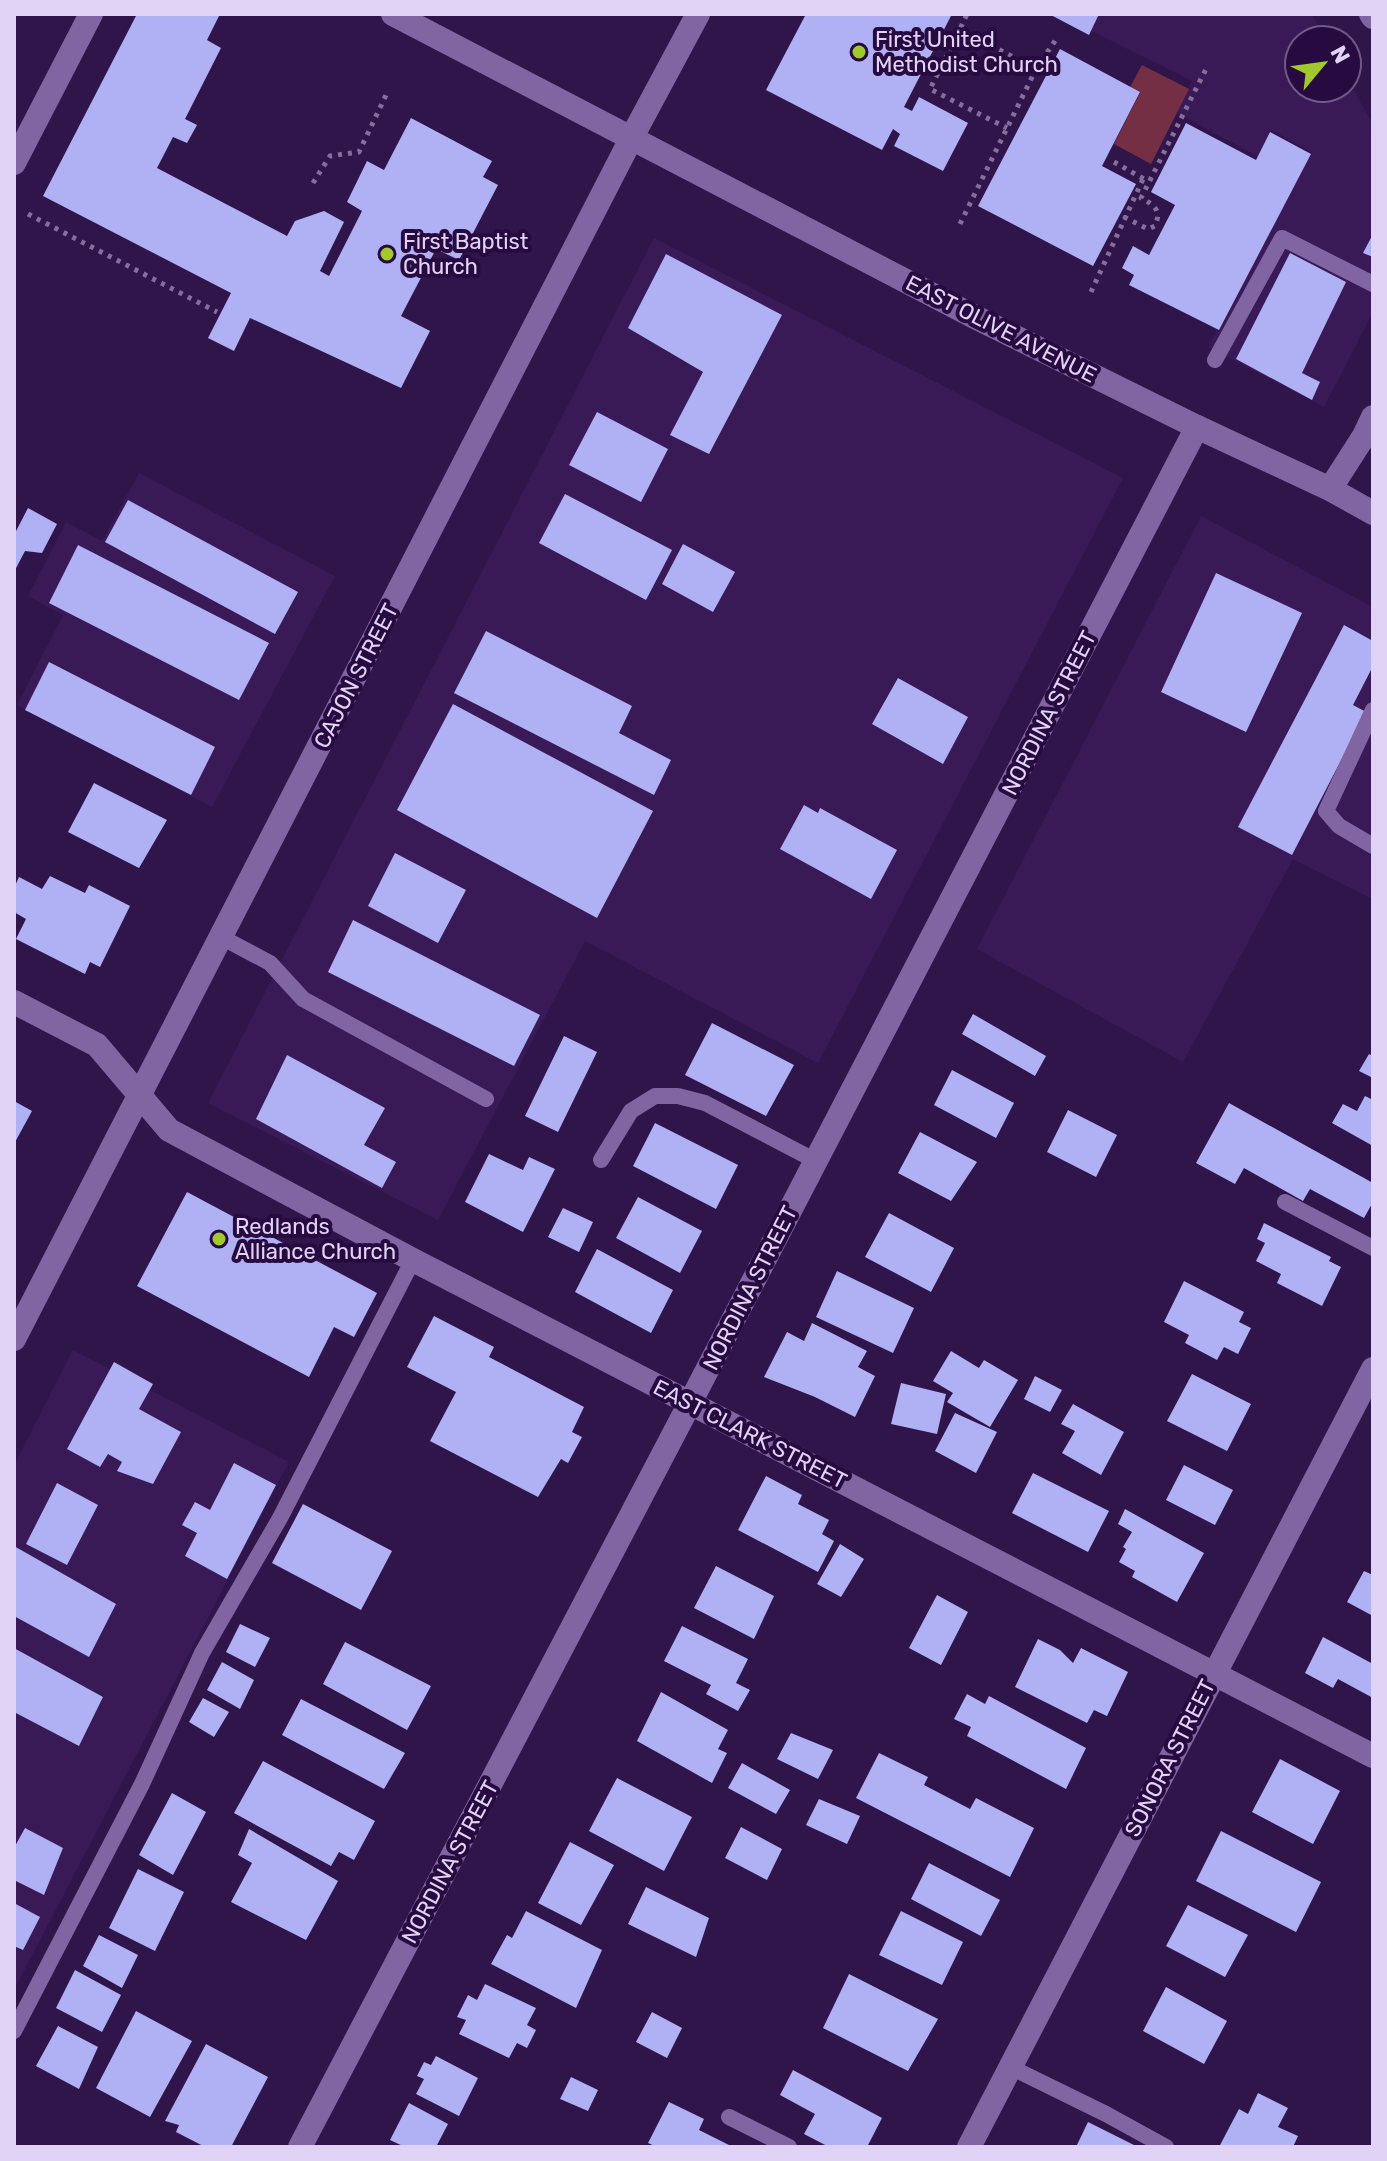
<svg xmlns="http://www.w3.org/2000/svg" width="1387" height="2161" font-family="Rubik,sans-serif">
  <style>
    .built { fill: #391a57 }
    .green { fill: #752f44 }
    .building { fill: #b0b0f4 }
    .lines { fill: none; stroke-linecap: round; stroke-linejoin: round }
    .path { stroke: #846f9c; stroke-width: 5; stroke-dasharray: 4 6; stroke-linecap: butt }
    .service { stroke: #8065a2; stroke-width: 16 }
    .minor { stroke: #8065a2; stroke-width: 24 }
    .tertiary { stroke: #8065a2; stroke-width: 24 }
    .poi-dot { fill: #a0ca2c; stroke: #270a40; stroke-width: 3 }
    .labels { text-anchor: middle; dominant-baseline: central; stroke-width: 8; stroke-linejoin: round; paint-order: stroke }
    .poi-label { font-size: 22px; fill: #e1d3f5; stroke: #270a40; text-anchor: start }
    .street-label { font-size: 22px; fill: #e1d3f5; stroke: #270a40 }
  </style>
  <rect width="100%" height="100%" fill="#30154b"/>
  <path class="built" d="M1057,14H1312L1326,40H1299V88H1347V79L1373,124V312L1324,407L1208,347L1312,152L1271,130L1257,156L1177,113L1192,81Z
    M654,238L1123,478L818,1063L585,941L438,1220L208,1103Z
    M139,473L335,576L212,807L17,705L63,615L28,596L66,522L102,541Z
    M1201,516L1373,607V899L1293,859L1183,1062L977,949Z
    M73,1350L289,1462L14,1990V1465Z"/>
  <path class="green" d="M1142,65L1189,89L1151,164L1114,144L1140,93L1130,87Z"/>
  <path class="building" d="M137,14H220L207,40L221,48L185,119L197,125L187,143L173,137L157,168L287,236L295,221L324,211L344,222L320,271L329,276L362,211L347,202L367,161L384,170L411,118L492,161L483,177L498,185L459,260L436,249L401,316L430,331L401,388L250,318L234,351L208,338L231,293L43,196Z
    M806,14H952L904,107L912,111L919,97L968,123L943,171L894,146L900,134L893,129L882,150L766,90Z
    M1049,14H1099L1089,35Z
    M1060,49L1140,92L1102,166L1136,184L1093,266L978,206Z
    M1186,123L1256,160L1270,132L1311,154L1219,330L1129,285L1134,275L1122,268L1133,246L1149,255L1175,205L1151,192Z
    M1373,234V257L1363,253Z
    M1290,253L1346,282L1302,373L1320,382L1312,400L1236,359Z
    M666,254L782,315L709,454L670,435L703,372L628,328Z
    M597,412L668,449L641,502L569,465Z
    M565,494L672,550L646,600L539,543Z
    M128,500L298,592L275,634L105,542Z
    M28,508L57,524L42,553L25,551L14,572V535Z
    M683,544L735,572L713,612L662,584Z
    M78,545L269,643L239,700L49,603Z
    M1216,573L1302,613L1246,732L1161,692Z
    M1344,625L1373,641V666L1353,705L1366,712L1292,855L1238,827Z
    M486,631L632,706L619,733L671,760L654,795L454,693Z
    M49,662L215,747L191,795L25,710Z
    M898,678L968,717L943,764L872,724Z
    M453,704L653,811L597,918L397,810Z
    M94,783L167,820L139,868L68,832Z
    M804,805L818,813L820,808L897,850L871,899L780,849Z
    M395,853L466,890L438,943L368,906Z
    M50,876L85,893L89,885L130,906L100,967L90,962L85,974L16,939L26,919L14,912V888L19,877L42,889Z
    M353,920L540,1015L514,1066L328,972Z
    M973,1014L1046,1056L1035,1076L962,1034Z
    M712,1023L794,1065L766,1116L685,1075Z
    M564,1036L597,1052L558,1132L525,1116Z
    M1369,1054L1373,1056V1078L1359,1071Z
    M287,1055L385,1108L364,1145L396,1162L382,1188L256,1119Z
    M952,1070L1014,1103L996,1138L934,1105Z
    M1365,1096L1373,1100V1146L1332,1123L1343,1104L1357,1111Z
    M14,1101L32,1111L14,1144Z
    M1229,1103L1373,1183V1202L1364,1218L1310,1189L1303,1201L1244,1168L1235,1184L1196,1163Z
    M1068,1110L1117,1135L1096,1177L1047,1152Z
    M655,1123L738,1165L716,1209L633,1166Z
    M920,1132L977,1162L951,1201L898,1173Z
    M489,1154L523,1170L529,1157L555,1169L523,1232L465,1202Z
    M187,1192L377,1293L354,1337L334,1327L309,1377L137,1286Z
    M638,1197L702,1231L680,1273L616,1238Z
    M563,1208L593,1222L579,1252L548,1237Z
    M889,1213L954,1248L931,1292L865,1257Z
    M1264,1223L1331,1257L1329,1261L1341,1267L1322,1306L1277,1283L1281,1274L1256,1261L1265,1243L1257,1239Z
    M597,1249L673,1290L651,1333L575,1292Z
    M837,1271L914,1308L893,1353L816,1317Z
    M1184,1281L1244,1312L1239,1322L1251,1328L1238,1354L1224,1347L1217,1360L1185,1343L1189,1335L1164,1322Z
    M434,1316L494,1347L489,1357L584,1407L572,1432L582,1437L568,1463L561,1459L538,1497L430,1441L456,1392L407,1367Z
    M812,1323L867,1351L858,1367L875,1376L855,1417L815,1397L764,1377L787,1332L804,1341Z
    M951,1351L979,1368L984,1360L1018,1380L990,1427L947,1402L953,1393L933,1381Z
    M114,1362L153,1384L139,1409L181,1432L153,1484L117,1471L122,1462L108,1454L100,1467L67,1449Z
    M1192,1374L1251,1404L1227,1451L1167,1421Z
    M1035,1376L1062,1390L1050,1412L1024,1399Z
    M901,1383L946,1394L937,1434L891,1424Z
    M1073,1404L1124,1432L1101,1475L1062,1453L1075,1431L1061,1424Z
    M955,1413L997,1432L976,1473L935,1451Z
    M234,1463L276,1485L227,1579L185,1556L197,1533L182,1525L195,1502L210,1510Z
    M1184,1465L1233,1490L1215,1525L1166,1500Z
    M1033,1473L1109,1511L1088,1552L1012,1513Z
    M766,1476L802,1495L798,1504L829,1520L822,1534L834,1541L818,1572L738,1530Z
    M57,1483L98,1505L67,1565L26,1544Z
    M303,1504L392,1551L361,1610L272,1563Z
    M1125,1509L1204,1553L1177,1602L1132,1577L1135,1571L1119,1562L1126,1549L1123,1547L1132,1532L1118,1524Z
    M840,1544L864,1559L841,1597L817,1584Z
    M14,1546L116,1604L89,1657L14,1616Z
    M716,1566L774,1596L754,1639L694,1608Z
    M1364,1571L1373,1575V1616L1347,1602Z
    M937,1595L968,1612L941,1665L909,1648Z
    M240,1624L270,1638L255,1667L226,1652Z
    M682,1626L748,1659L736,1683L750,1690L738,1711L706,1694L711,1685L664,1661Z
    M1323,1637L1373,1664V1698L1338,1679L1333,1688L1305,1673Z
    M1038,1639L1060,1650L1073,1663L1081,1648L1128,1672L1107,1716L1094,1710L1087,1723L1015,1687Z
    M345,1642L431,1686L407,1730L323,1684Z
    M14,1648L103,1697L79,1746L14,1712Z
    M222,1662L254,1680L240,1709L207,1690Z
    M661,1692L728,1730L718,1749L727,1753L712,1783L637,1741Z
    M967,1694L985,1704L989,1696L1086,1748L1066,1789L967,1736L971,1727L954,1719Z
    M203,1698L229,1712L214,1737L189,1722Z
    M301,1699L405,1753L384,1789L282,1735Z
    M791,1733L833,1750L818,1779L777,1759Z
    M879,1753L928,1777L924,1785L970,1809L976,1798L1034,1828L1010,1877L856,1798Z
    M1280,1759L1340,1791L1313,1844L1252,1812Z
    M263,1761L375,1821L354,1860L339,1852L331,1866L234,1813Z
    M742,1763L790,1790L776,1814L728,1788Z
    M617,1778L692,1817L664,1871L589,1831Z
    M172,1793L206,1812L173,1875L139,1855Z
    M819,1799L860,1816L847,1844L806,1825Z
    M741,1827L782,1849L767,1880L725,1858Z
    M25,1828L63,1848L44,1895L14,1880V1848Z
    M249,1829L338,1881L306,1940L231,1902L252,1863L238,1855Z
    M1221,1831L1321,1882L1296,1932L1196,1881Z
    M570,1842L614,1865L581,1925L538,1903Z
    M929,1863L1000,1900L981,1936L911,1899Z
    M138,1869L184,1892L155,1951L109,1928Z
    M646,1887L709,1918L696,1957L628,1924Z
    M14,1903L40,1917L23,1950L14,1946Z
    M1188,1905L1248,1935L1225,1977L1166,1946Z
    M526,1911L602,1950L576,2008L491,1964L507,1935L512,1938Z
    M901,1911L963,1942L942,1985L879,1955Z
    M99,1935L138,1955L122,1988L83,1966Z
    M75,1970L121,1995L102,2032L56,2008Z
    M849,1974L938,2019L908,2071L823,2028Z
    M485,1984L536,2008L527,2025L536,2030L527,2048L517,2043L509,2058L459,2034L466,2020L457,2017L468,1995L477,2000Z
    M1166,1987L1227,2021L1204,2064L1143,2031Z
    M136,2011L192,2041L150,2117L96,2088Z
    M652,2012L682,2028L667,2058L636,2042Z
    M58,2026L98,2047L79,2089L36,2066Z
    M206,2044L268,2077L231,2147H205L176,2132L179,2125L165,2121Z
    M436,2056L478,2078L459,2116L416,2094L424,2079L417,2076L424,2062L431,2065Z
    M793,2070L882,2118L867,2147H829L804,2134L815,2114L780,2095Z
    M571,2077L598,2090L588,2111L560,2099Z
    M1258,2093L1288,2108L1278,2127L1298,2136L1293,2147H1219L1239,2109L1248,2114Z
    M669,2102L704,2119L699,2130L733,2147H657L648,2143Z
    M409,2103L448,2124L436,2147H405L390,2140Z
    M1088,2122L1138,2147H1076Z"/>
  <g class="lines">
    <path class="path" d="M960,29L930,89L1007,128
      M1036,69L1057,38
      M1114,162L1144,179
      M313,183L330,156L359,152L387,93
      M28,214L217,312
      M1124,217L1148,229L1155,226C1162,210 1154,205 1141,198L1206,69
      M960,224L1036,69L960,29L967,14
      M1091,292L1143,179"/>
    <path class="service" d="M1215,360L1282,238L1373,284
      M1373,710L1326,811L1339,826L1373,846
      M221,937L270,963L303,999L486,1099
      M601,1160L631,1111L655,1096H678L705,1103L816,1161
      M1285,1202L1373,1248
      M14,2031L142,1784L202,1653L280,1518L413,1260
      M1010,2067L1106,2114L1166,2147
      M729,2117L789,2147"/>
    <path class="minor" d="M1371,14L1373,17
      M14,163L91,14
      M1330,489L1364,436L1373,417
      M14,1002L97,1045L169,1130L413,1260L1373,1756
      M300,2147L690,1403L1197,427
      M969,2147L1373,1369"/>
    <path class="tertiary" d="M393,14L973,316L1197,427L1330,489L1373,513
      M14,1339L632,137L698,14"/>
  </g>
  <g class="poi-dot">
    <circle cx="859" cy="52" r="8"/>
    <circle cx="387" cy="254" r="8"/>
    <circle cx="219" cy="1239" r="8"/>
  </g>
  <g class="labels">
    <g class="poi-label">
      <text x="875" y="39">First United<tspan x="875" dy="25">Methodist Church</tspan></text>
      <text x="403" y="241">First Baptist<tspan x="403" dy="25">Church</tspan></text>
      <text x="235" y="1226">Redlands<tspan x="235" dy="25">Alliance Church</tspan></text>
    </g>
    <g class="street-label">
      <text transform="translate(1001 329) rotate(27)">EAST OLIVE AVENUE</text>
      <text transform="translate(356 676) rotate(-63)">CAJON STREET</text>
      <text transform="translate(1049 713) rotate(-63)">NORDINA STREET</text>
      <text transform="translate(750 1288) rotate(-63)">NORDINA STREET</text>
      <text transform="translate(750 1434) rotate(27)">EAST CLARK STREET</text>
      <text transform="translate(1170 1758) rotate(-63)">SONORA STREET</text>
      <text transform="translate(450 1862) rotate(-62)">NORDINA STREET</text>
    </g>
  </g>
  <rect width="1387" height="2161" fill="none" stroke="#e1d3f5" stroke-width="32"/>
  <g transform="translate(1323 64) rotate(61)"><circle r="38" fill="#270a40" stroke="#715a88" stroke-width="2"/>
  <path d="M0-6L14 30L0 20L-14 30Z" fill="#a0ca2c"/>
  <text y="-12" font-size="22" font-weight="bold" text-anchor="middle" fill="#e1d3f5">N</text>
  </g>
</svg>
